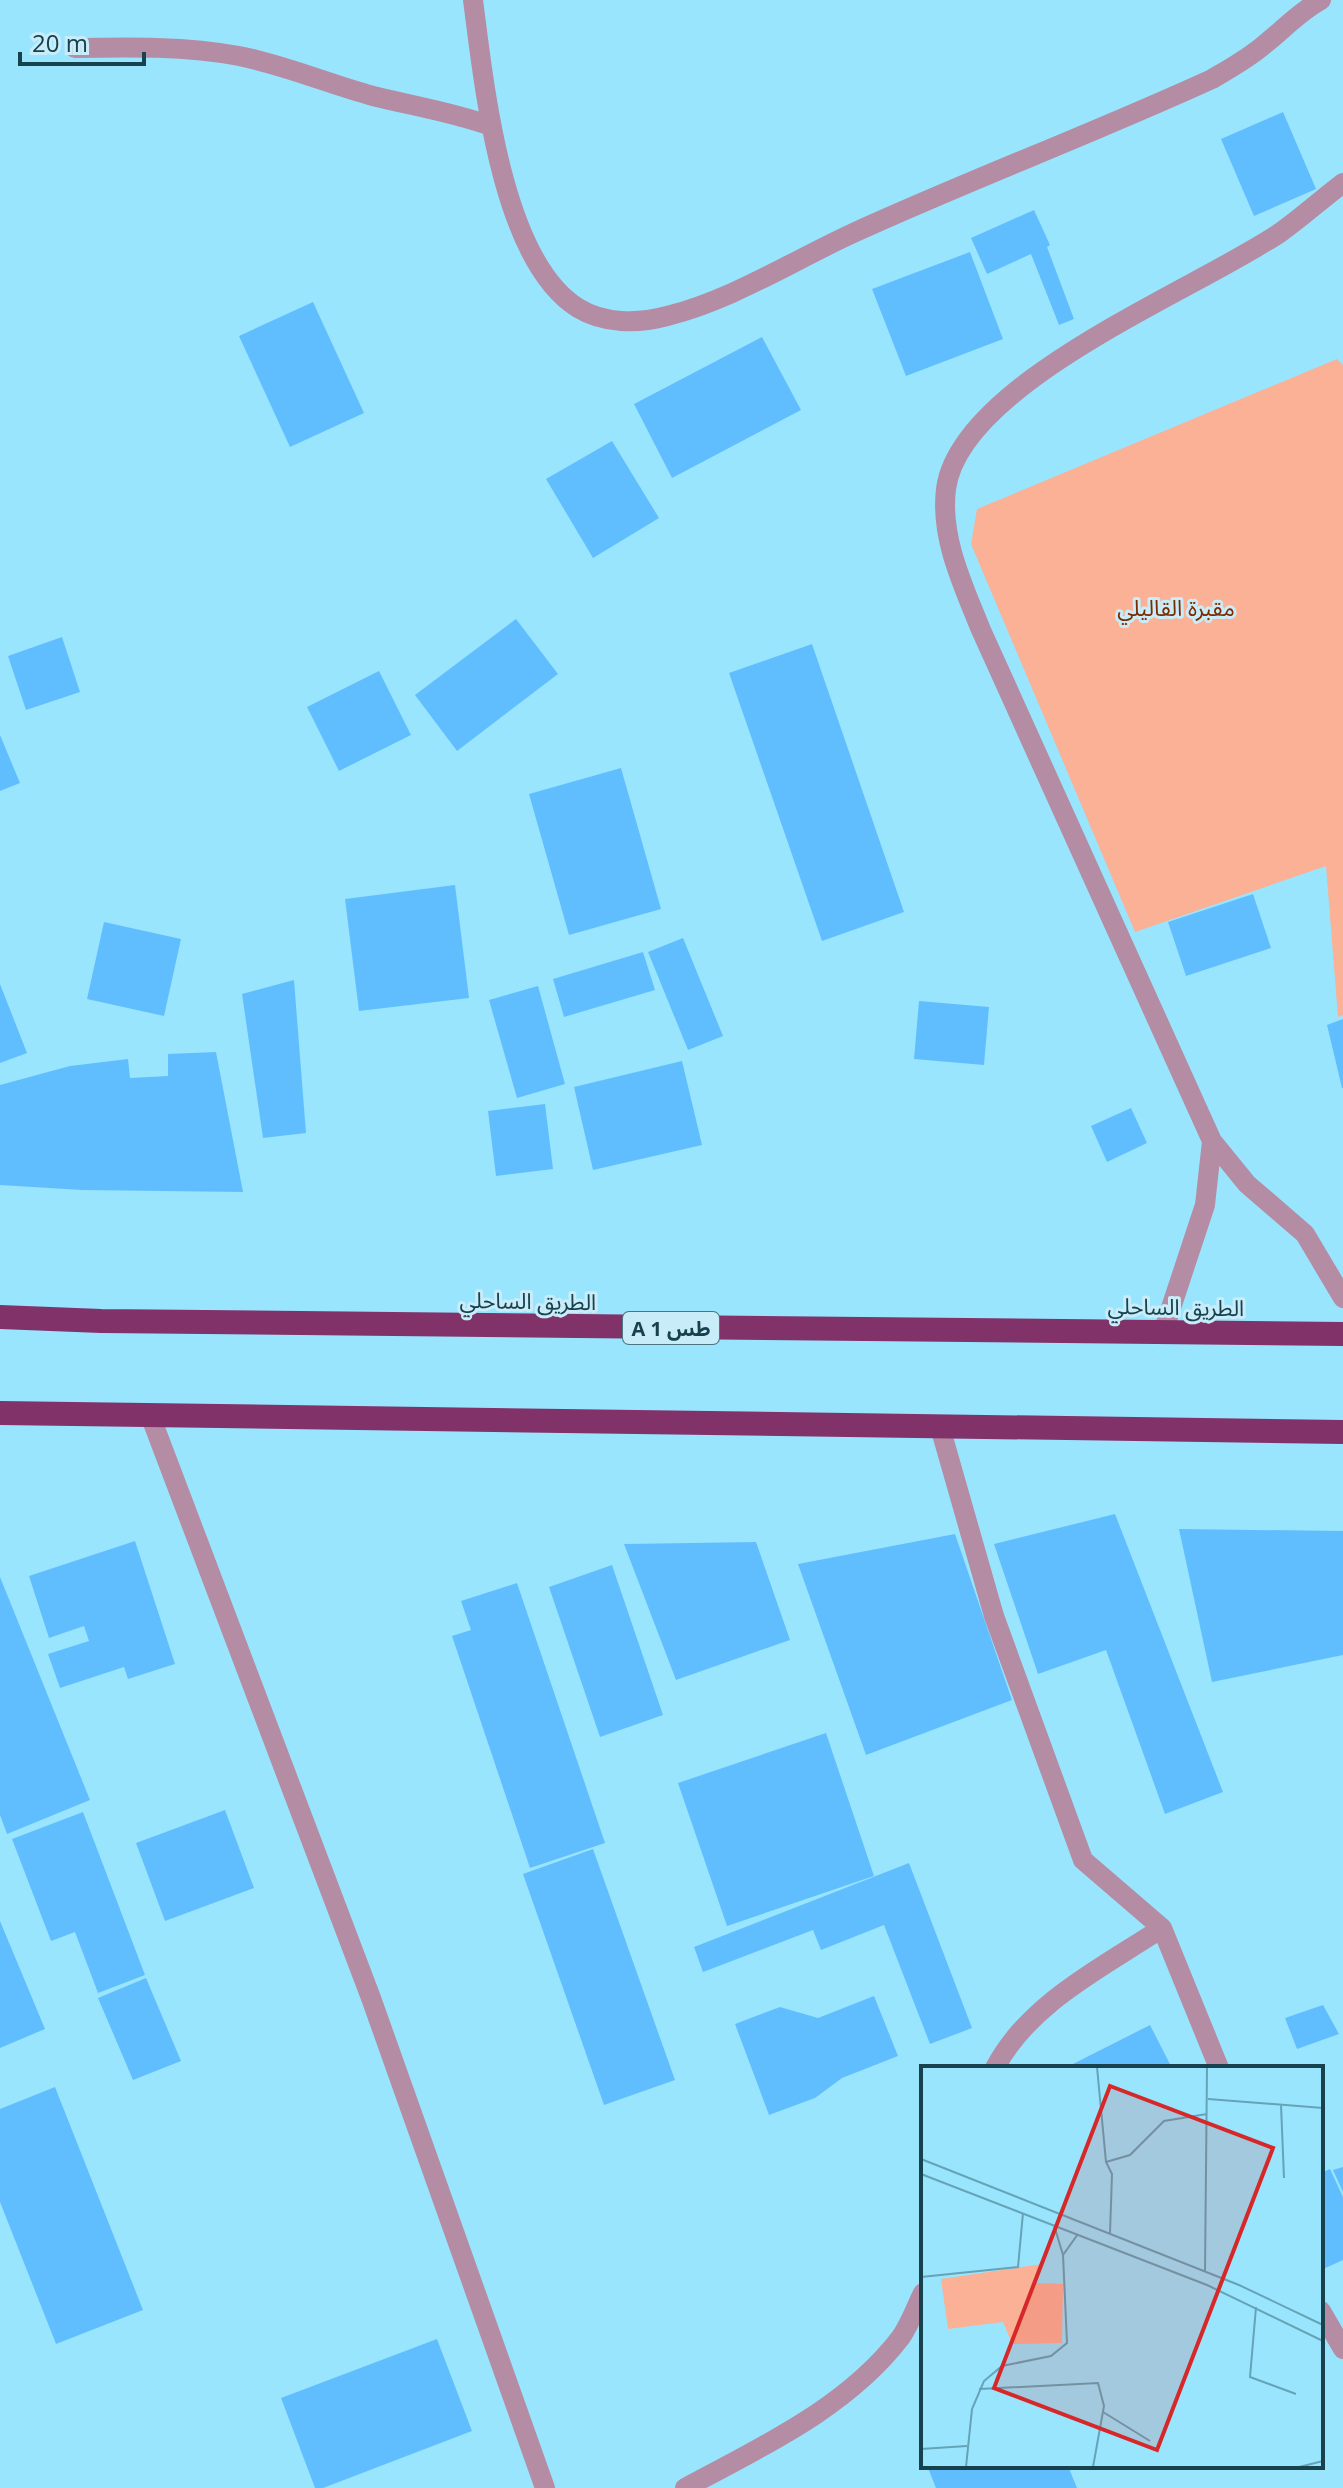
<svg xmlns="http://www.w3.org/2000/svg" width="1343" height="2488" font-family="'Open Sans','Noto Sans Arabic',sans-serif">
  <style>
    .green { fill: #fab196 }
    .building { fill: #61befe }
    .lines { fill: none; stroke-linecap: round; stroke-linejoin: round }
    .minor { stroke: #b48da5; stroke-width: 20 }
    .highway { stroke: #813269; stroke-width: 24 }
    .labels { text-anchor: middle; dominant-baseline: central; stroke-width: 6; stroke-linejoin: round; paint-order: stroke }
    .shield { fill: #c9ecf9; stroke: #4c7481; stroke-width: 2 }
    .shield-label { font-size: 20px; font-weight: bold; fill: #16414d }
    .park-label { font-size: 22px; fill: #7e2a00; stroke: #c9ecf9 }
    .street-label { font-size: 22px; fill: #16414d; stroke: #c9ecf9 }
    .inset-road { fill: none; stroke: #65a3b7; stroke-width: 2 }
    .view { fill: #d62828; fill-opacity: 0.15; stroke: #d62828; stroke-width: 4 }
    .inset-edge { fill: none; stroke: #16414d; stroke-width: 4 }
  </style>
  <rect width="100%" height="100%" fill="#9ae5fe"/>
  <path class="green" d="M1337,359L1343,365V1015L1338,1017L1326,866L1135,932L971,544L977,509Z"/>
  <path class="building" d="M1283,112L1316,189L1254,216L1221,139Z
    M1034,210L1050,245L1047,247L1074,319L1059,325L1031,254L987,274L971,238Z
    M970,252L1003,339L906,376L872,289Z
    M313,302L364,413L290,447L239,336Z
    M762,337L801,410L672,478L634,404Z
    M612,441L659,518L593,558L546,479Z
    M516,619L558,674L457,751L415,695Z
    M62,637L80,692L26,710L8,656Z
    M812,644L904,912L822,941L729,673Z
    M379,671L411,735L339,771L307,707Z
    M0,735L20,783L0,791Z
    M621,768L661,909L569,935L529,794Z
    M455,885L469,998L359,1011L345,899Z
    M1253,894L1271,948L1186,976L1168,922Z
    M104,922L181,939L164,1016L87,999Z
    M683,938L723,1036L688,1050L648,952Z
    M643,952L655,990L564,1017L553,979Z
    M294,980L306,1133L263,1138L242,994Z
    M0,984L27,1053L0,1063Z
    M538,986L565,1084L517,1098L489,1000Z
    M919,1001L989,1007L984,1065L914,1059Z
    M1343,1019V1088H1342L1327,1025Z
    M216,1052L243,1192L82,1190L0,1185V1085L70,1066L128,1059L130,1078L168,1076V1054Z
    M682,1061L702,1145L593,1170L574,1087Z
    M545,1104L553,1169L496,1176L488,1111Z
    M1131,1108L1147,1143L1107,1162L1091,1126Z
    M1115,1514L1223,1792L1165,1814L1106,1650L1038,1674L994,1544Z
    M1179,1529L1343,1531V1655L1212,1682Z
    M955,1534L1012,1700L866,1755L798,1564Z
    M135,1541L175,1664L128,1679L124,1667L60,1688L48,1654L89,1641L84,1626L49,1638L29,1576Z
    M756,1542L790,1640L676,1680L624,1544Z
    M612,1565L663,1715L600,1737L549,1587Z
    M0,1577L90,1800L7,1834L0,1815Z
    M517,1583L605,1843L530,1868L452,1636L471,1630L461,1601Z
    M826,1733L874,1876L727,1926L678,1783Z
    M225,1810L254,1888L165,1921L136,1843Z
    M83,1812L145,1975L98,1993L75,1932L51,1941L12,1839Z
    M593,1849L675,2080L604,2105L523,1874Z
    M909,1863L972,2028L930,2044L884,1925L821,1950L813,1930L703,1972L694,1947Z
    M0,1921L45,2029L0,2048Z
    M146,1978L181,2061L133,2080L98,1998Z
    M874,1996L898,2056L842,2078L815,2098L769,2115L735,2024L780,2007L818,2018Z
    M1323,2005L1339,2034L1297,2049L1285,2018Z
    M1150,2025L1172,2068H1065Z
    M55,2087L143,2310L56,2344L0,2202V2109Z
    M1343,2167V2192L1333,2170Z
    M1330,2169L1343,2197V2260L1321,2270V2173Z
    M437,2339L472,2431L323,2488H315L281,2398Z
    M933,2466H1068L1077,2488H936L928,2468Z"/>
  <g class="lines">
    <path class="minor" d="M473,0C484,84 501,260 578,308C604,324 638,324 667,316C731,300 789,263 849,235C969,180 1092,134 1212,79C1231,68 1249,58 1265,44C1284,29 1299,12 1321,0
      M75,48C129,47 186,46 239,56C285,65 328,84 373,96C413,106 452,112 491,126
      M1343,183C1322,199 1302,217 1281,232C1198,289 960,382 946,489C940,538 963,585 981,630L1212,1141L1247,1184L1305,1234L1343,1298
      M1163,1332L1205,1205L1212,1141
      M150,1415L371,1998L545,2488
      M940,1427L994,1616L1083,1860L1162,1928L1219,2068
      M995,2068C1029,2003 1103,1967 1162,1928
      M1321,2311L1343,2349
      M685,2488C761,2447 847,2408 901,2337C910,2324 916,2307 923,2293"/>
    <path class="highway" d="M0,1317L101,1321L1343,1334
      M0,1413L1343,1432"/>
  </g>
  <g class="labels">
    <rect class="shield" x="623" y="1312" width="96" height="32" rx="6"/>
    <g class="shield-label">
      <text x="671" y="1328">A 1 طس</text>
    </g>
    <g class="park-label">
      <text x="1176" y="607">مقبرة القاليلي</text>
    </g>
    <g class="street-label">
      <text transform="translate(528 1300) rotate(1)">الطريق الساحلي</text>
      <text transform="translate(1176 1306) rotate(1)">الطريق الساحلي</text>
    </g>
  </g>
  <g transform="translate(921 2066)">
    <rect width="402" height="402" fill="#9ae5fe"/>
    <path d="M121,198L116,217L142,218L141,277L91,278L82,256L27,263L20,213Z" fill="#fab196"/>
    <path class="inset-road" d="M176,1L185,96L191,108L189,167M287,33L402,42M360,39L363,112M0,93L318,219L402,259M185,96L209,89L243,55L286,48M0,108L286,219L402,275M142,189L157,168M284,205L286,1M0,211L97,201L102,147M335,241L329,311L375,328M58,323L177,317L183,340L172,401M182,346L229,375M0,383L46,380M45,401L51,343L63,315L81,300L130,290L146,277L142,189L133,159M378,401L402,395"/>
    <path class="view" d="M189,20L352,82L236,384L73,322Z"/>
    <rect width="402" height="402" class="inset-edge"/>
  </g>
  <path d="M20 52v12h124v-12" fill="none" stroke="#16414d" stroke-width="4"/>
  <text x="32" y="52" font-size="24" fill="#16414d" stroke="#c9ecf9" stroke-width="6" paint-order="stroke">20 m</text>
</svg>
